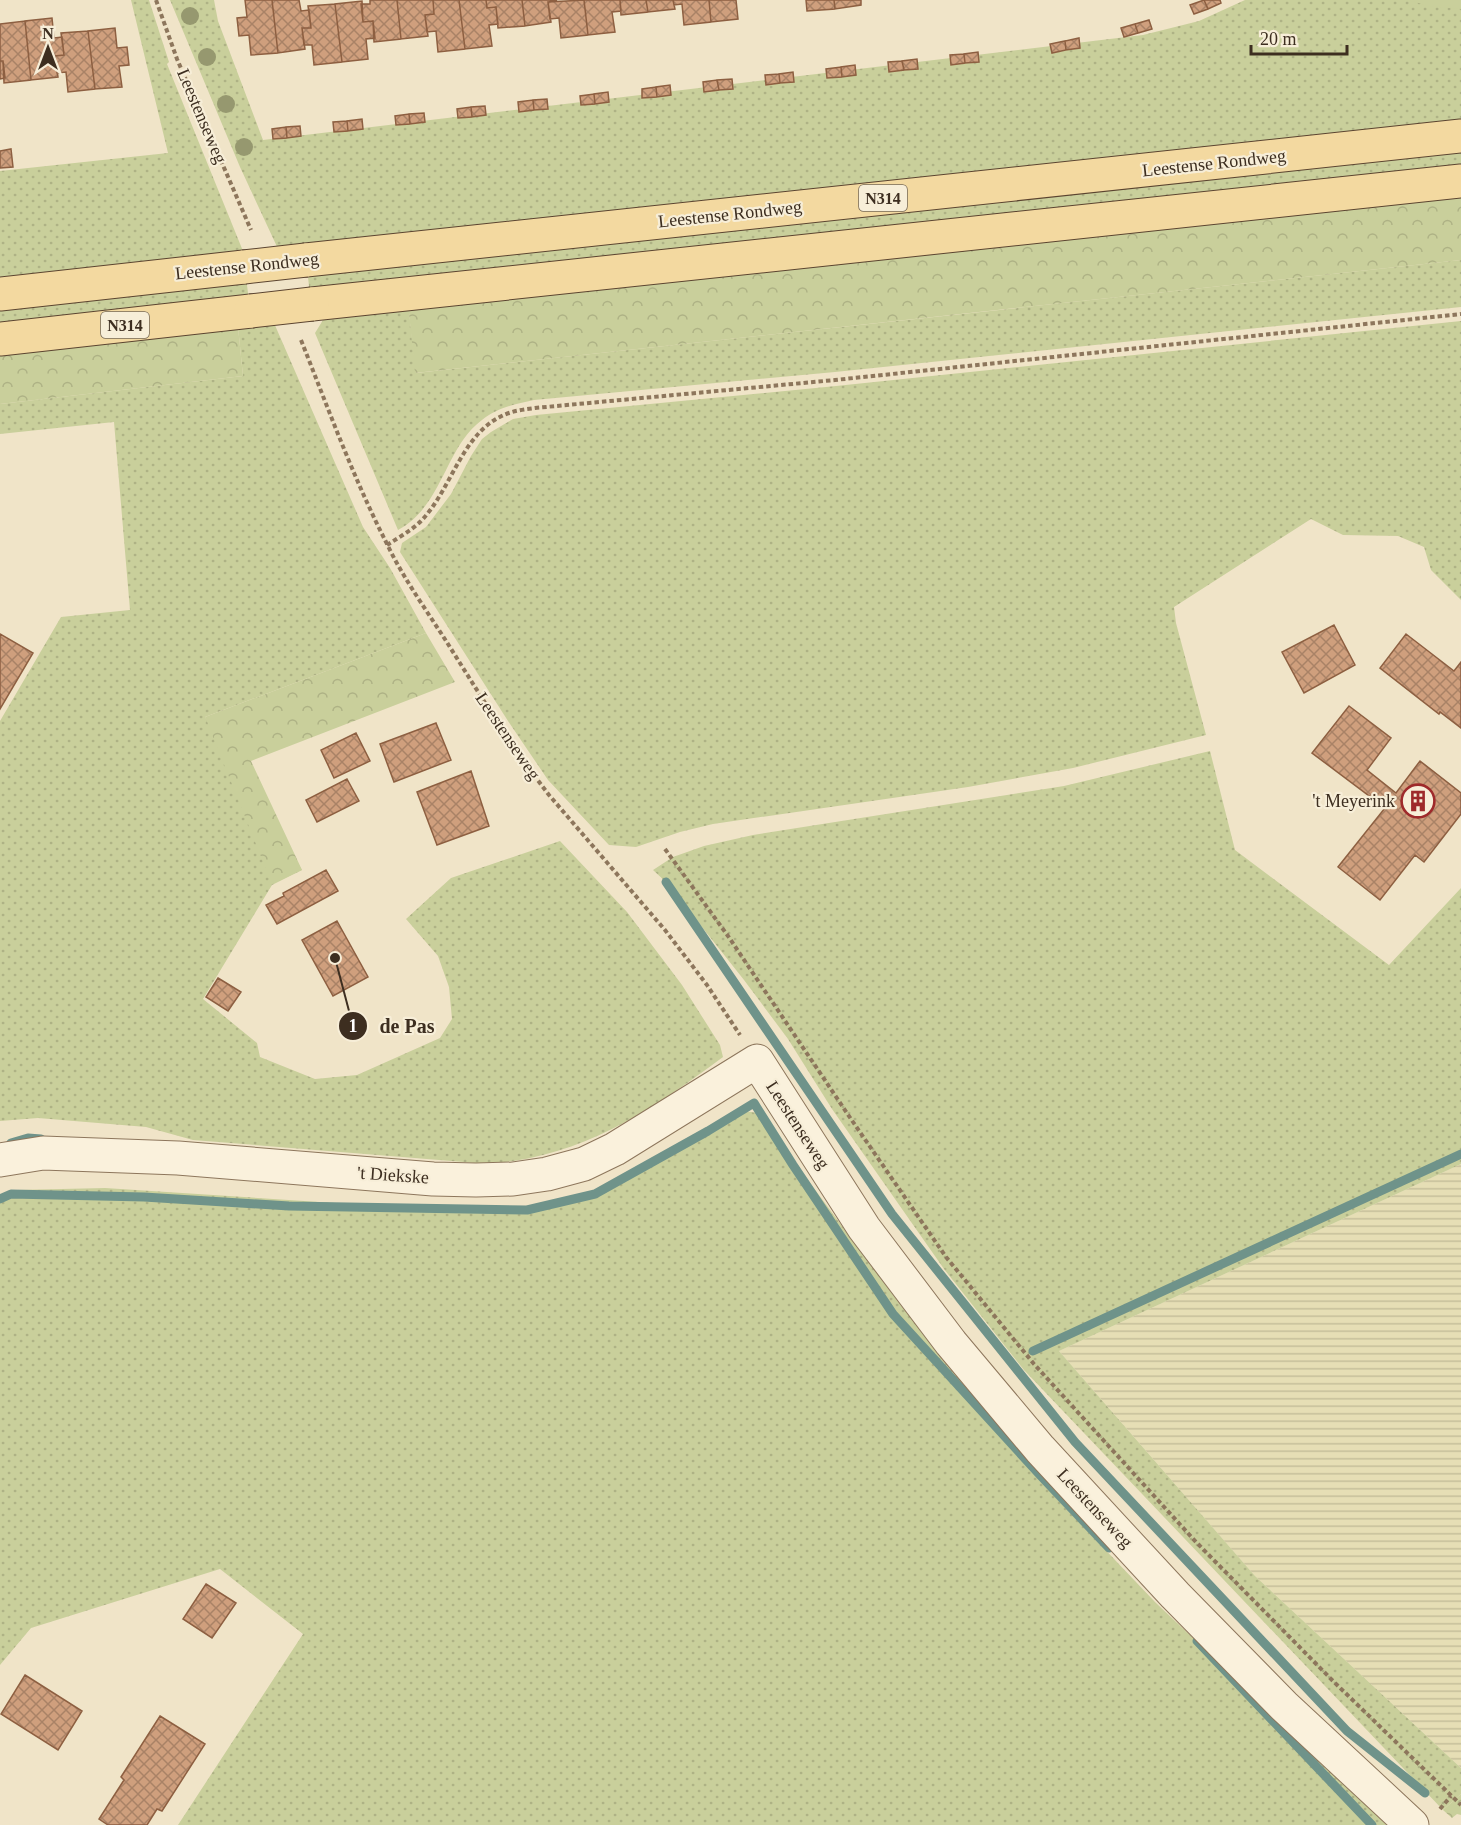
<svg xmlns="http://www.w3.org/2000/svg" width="1461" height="1825" font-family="'Times New Roman',serif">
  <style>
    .farmland { fill: url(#farmland-rules) }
    .grass { fill: url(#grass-dots) }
    .forest { fill: url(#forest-crowns) }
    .park { fill: #c9cf9b }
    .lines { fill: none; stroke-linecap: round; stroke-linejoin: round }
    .stream { stroke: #6f938a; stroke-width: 9 }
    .building { fill: url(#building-cross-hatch); stroke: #8d5f41; stroke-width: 1.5 }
    .minor-casing { stroke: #8d765c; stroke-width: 35 }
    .primary-casing { stroke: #5b4430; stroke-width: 35 }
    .path { stroke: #8d765c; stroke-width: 4; stroke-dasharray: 4.5 3; stroke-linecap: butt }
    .minor { stroke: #faf1dc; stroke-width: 33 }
    .primary { stroke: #f3d9a0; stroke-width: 33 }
    .primary-bridge-casing { stroke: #5b4430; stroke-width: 35; stroke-linecap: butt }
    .primary-bridge { stroke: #f3d9a0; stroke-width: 33 }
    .tree { fill: #96986f }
    .labels { text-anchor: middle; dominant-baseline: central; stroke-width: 4.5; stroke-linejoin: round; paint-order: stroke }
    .shield { fill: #f7eed8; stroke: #756857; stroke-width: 1.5 }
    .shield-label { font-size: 16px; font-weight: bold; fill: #3d2e20 }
    .street-label { font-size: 18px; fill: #3d2e20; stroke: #f7eed8 }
    .poi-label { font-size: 18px; fill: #3d2e20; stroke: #f7eed8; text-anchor: end }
    .leader { fill: none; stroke: #3d2e20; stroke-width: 2 }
    .callout-dot { fill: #3d2e20; stroke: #f7eed8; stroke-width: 2 }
    .mark-label { font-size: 18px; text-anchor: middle; font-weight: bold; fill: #fff }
    .callout-label { font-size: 20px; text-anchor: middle; font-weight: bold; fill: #3d2e20; stroke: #f7eed8; stroke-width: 4.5; stroke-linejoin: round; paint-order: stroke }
  </style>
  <defs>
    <pattern id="farmland-rules" width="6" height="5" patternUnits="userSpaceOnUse" patternTransform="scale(1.5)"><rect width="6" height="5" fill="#e6deb5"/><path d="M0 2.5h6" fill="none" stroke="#c6bf9b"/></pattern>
    <pattern id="grass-dots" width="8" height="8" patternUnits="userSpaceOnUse" patternTransform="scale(1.5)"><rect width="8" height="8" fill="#c9cf9b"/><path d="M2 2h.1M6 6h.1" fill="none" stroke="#aeb285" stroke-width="1.8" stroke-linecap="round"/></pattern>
    <pattern id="forest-crowns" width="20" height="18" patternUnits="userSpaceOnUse" patternTransform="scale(1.5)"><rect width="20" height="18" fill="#c9cf9b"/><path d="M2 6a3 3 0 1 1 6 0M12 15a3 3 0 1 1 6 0" fill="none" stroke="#aeb285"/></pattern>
    <pattern id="building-cross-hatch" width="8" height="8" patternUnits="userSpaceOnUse" patternTransform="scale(1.5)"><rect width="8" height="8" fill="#cf9f7d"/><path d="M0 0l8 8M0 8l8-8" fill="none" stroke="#a98266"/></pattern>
  </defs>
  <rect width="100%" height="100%" fill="#f0e4c8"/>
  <path class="farmland" d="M1461,1164V1768L1255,1576L1059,1351Z"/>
  <path class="grass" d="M131,0H149L169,62L167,64L245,256L0,283V171L168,153Z
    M170,0H214L218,21L263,140L1143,35L1199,21L1245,0H1461V124L279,251L240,167Z
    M1461,146V171L310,294L307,269Z
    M1461,260V307L835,372L534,400C515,404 497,408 482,420C445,447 443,506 398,530L315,333L328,312L408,303L416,373Z
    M246,277L249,301L0,329V304Z
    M1461,321V600L1431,570L1424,547L1398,536L1343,535L1311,519L1174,607L1176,623L1206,735L1073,768L968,787L713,824L680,832L636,847L609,845L548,780L508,721L400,552L402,543L426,527L451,494L471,456L482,439L491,432L513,419L536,415L836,386Z
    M274,323L363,527L390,568L426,633L205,717L302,870L272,885L203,999L257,1043L260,1057L315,1079L357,1075L440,1038L452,1019L449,987L438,956L406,919L451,878L560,841L627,912L682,985L720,1045L723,1057C658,1105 595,1149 513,1161C501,1163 488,1162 476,1163L193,1140L146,1127L38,1118L0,1121V721L61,617L130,610L114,422L0,434V404L243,376L238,327Z
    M1210,751L1235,850L1389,965L1461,888V1164L1059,1351L1255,1576L1461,1768V1794L1443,1810L1024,1370L944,1269L832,1109L788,1039L744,980L667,883L653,870L673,857L704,846L753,835L1064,786Z
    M737,1110L758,1113L903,1308L981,1407L1056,1498L1155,1602L1390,1825H178L303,1634L220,1569L31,1628L0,1665V1195L17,1190L105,1188L443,1210L497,1213L558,1205L632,1175L701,1136Z"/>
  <path class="forest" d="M1461,189V260L415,373L408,303Z
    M238,327L243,376L0,404V354Z
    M426,633L455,682L251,761L302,870L272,884L205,717Z
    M1461,1794V1815L1457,1814L1452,1818L1443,1810Z"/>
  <path class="park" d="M1407,0H1461V9L1430,6Z"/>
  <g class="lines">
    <path class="stream" d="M666,882L892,1214L1075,1442L1347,1731L1425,1793
      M11,1143L28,1138L41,1139
      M0,1199L11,1194L144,1197L289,1206L527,1210L595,1194L708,1131L754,1103L793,1165L893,1314L1040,1475L1109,1548
      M1033,1351L1461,1154
      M1197,1641L1372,1825"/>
  </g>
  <path class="building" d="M245,0H272L278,53L251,55L249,35L239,36L237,18L247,17Z
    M272,0H299L301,11L309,10L311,28H302L305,49L278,53Z
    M370,0H397L401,39L374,42L373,21L363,22L361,4H370Z
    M397,0H433L434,14L425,15L428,36L401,39Z
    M433,0H459L465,49L438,52L436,31L427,32L425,15L434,14Z
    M459,0H486L487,8L496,7L498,24L489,25L492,46L465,49Z
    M486,0H522L525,26L498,28L496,7L487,8Z
    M522,0H557L548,2L551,22L525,26Z
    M584,0L588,35L561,38L559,18L550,19L548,2Z
    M584,0H620L621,11L612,12L615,32L588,35Z
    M620,0H646L648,12L621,15Z
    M646,0H673L675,9L648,12Z
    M673,0H709L711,22L684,25L682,4L674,5Z
    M709,0H736L738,19L711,22Z
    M806,0H834L835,9L807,11Z
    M834,0H861V5L835,9Z
    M1204,0L1208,9L1194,14L1190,5Z
    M1204,0H1220L1221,3L1208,9Z
    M362,1L363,22L373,21L375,38L366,39L368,59L342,62L335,4Z
    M335,4L342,62L314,65L312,45H304L302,28H311L308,6Z
    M52,18L54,38L62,37L64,55L55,56L58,77L31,80L25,21Z
    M1149,20L1152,29L1138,33L1135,24Z
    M25,21L31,80L4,83L3,61H0V24Z
    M1135,24L1138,33L1124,37L1121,28Z
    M115,28L117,48L127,47L129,65L119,66L122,87L95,89L88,31Z
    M88,31L95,89L68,92L66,72L57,73L55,56L64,55L61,33Z
    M1079,38L1080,48L1066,50L1065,41Z
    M1065,41L1066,50L1052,53L1050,44Z
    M978,52L979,62L965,63L964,54Z
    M964,54L965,63L951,65L950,55Z
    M917,59L918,69L904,70L902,61Z
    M0,61H3L5,78L0,79Z
    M902,61L904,70L889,72L888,62Z
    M855,65L856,75L842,77L841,67Z
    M841,67L842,77L827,78L826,69Z
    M793,72L794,82L780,83L779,74Z
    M779,74L780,83L766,85L765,75Z
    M732,79L733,89L719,90L717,80Z
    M717,80L719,90L704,92L703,82Z
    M670,85L671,95L657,97L656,87Z
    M656,87L657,97L642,98V89Z
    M608,92L609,102L595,104L594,94Z
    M594,94L595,104L581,105L580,96Z
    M547,99L548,109L534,110L533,100Z
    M533,100L534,110L519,112L518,102Z
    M485,106L486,115L472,117L471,107Z
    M471,107L472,117L458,118L457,109Z
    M424,113L425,122L410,124L409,114Z
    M409,114L410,124L396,125L395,116Z
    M362,119L363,129L348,131L347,121Z
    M347,121L348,131L334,132L333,122Z
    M300,126L301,136L287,138L286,127Z
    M286,127L287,138L273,139L272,129Z
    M11,149L13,167L0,168V151Z
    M1334,625L1355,665L1304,693L1282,652Z
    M0,634L33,653L0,709Z
    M1406,634L1454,671L1461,662V728L1440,712L1439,714L1380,668Z
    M1349,706L1391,738L1367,770L1396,793L1420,761L1461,793V814L1424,862L1415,855L1380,900L1338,867L1385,808L1312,753Z
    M436,723L451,760L394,782L380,744Z
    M356,733L370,761L334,778L321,750Z
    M471,771L489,826L437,845L417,792Z
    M347,779L359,801L317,822L306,800Z
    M326,870L338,891L277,924L266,905L284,896L283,893Z
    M337,921L368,977L333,996L302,940Z
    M218,978L241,992L228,1011L206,997Z
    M206,1584L236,1603L212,1638L183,1619Z
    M25,1675L82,1711L58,1750L1,1714Z
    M160,1716L205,1744L162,1811L157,1809L147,1825H108L99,1819L124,1780L121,1777Z"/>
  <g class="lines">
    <defs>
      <path id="minor" d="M0,1160L43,1153L178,1158L433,1179L476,1180L513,1179L547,1174L584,1164L615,1149L757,1061L864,1228L951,1343L1040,1449L1175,1595L1284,1706L1412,1825"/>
      <path id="primary" d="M306,260L1461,136
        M0,294L244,267
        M312,304L1461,181
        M0,339L251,311"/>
    </defs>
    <use href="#minor" class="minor-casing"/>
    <use href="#primary" class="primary-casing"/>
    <path class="path" d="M156,0L177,59L251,230
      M301,340C328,408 353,477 386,542C403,578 427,611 448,644C480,695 512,747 549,795L665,930L707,985L740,1035
      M387,545C398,538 412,530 421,521C454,487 462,427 512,412C519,410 527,409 535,408L835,380L1461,314
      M665,849L728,936L853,1122L946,1257L1034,1364L1196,1542L1334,1682L1461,1805
      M1440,1809L1451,1796"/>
    <use href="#minor" class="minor"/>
    <use href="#primary" class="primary"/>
    <defs>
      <path id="primary-bridge" d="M244,267L306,260
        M251,311L312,304"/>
    </defs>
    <use href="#primary-bridge" class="primary-bridge-casing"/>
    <use href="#primary-bridge" class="primary-bridge"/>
  </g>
  <g class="tree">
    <circle cx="190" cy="16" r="9"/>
    <circle cx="207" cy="57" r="9"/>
    <circle cx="226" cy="104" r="9"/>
    <circle cx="244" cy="147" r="9"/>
  </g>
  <defs>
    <symbol id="building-ring" viewBox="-11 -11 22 22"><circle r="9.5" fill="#f7eed8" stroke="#9e2a2b" stroke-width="1.5"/><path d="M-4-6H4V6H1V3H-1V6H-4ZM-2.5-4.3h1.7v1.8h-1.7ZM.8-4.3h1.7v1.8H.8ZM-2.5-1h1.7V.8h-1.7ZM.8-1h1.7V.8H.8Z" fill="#9e2a2b"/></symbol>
  </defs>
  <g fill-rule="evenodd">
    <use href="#building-ring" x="1399" y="782" width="38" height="38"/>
  </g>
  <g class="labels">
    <g class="shield">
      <rect x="859" y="185" width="48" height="26" rx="4.5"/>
      <rect x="101" y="312" width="48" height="26" rx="4.5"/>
    </g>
    <g class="shield-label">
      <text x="883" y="198">N314</text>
      <text x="125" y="325">N314</text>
    </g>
    <g class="street-label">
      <text transform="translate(202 116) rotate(67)">Leestenseweg</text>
      <text transform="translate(1214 163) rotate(-6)">Leestense Rondweg</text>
      <text transform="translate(730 214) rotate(-6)">Leestense Rondweg</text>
      <text transform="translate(247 266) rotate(-6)">Leestense Rondweg</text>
      <text transform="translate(508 736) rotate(56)">Leestenseweg</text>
      <text transform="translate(798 1125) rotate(57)">Leestenseweg</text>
      <text transform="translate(393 1175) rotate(4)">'t Diekske</text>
      <text transform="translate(1095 1508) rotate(47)">Leestenseweg</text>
    </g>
    <g class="poi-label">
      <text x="1395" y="801">'t Meyerink</text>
    </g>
  </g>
  <path class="leader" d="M335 958L353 1026"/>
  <g class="callout-dot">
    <circle cx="335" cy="958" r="6"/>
    <circle cx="353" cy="1026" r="15"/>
  </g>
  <g class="mark-label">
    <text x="353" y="1032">1</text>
  </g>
  <g class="callout-label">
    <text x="407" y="1033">de Pas</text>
  </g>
  <g transform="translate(48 48)" stroke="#f7eed8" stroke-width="4.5" paint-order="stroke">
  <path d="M0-4.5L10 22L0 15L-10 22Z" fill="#3d2e20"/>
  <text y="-9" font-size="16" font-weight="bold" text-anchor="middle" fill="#3d2e20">N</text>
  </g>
  <path d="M1251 45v9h96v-9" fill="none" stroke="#3d2e20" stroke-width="3"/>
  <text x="1260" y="45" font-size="18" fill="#3d2e20" stroke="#f7eed8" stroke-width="4.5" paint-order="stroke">20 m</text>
</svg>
